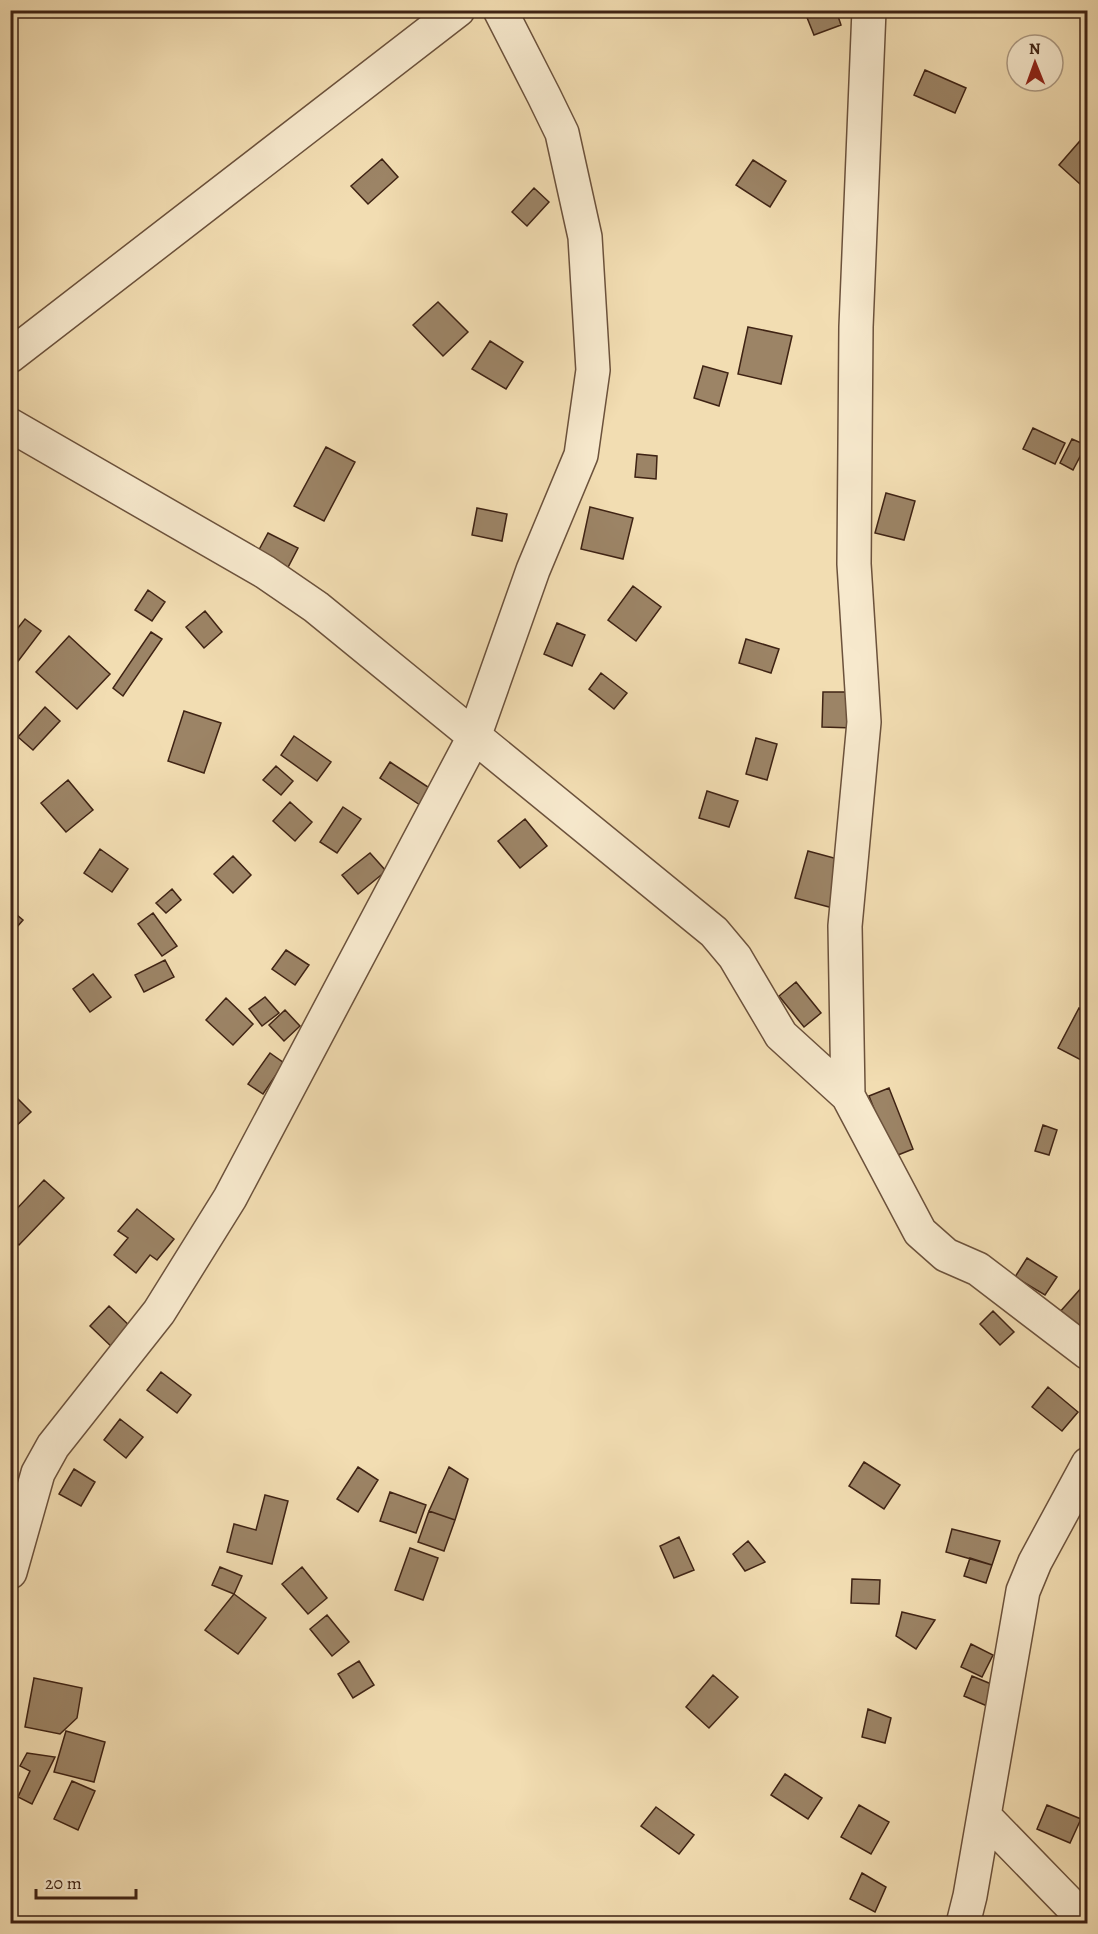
<svg xmlns="http://www.w3.org/2000/svg" width="1098" height="1934" font-family="Alegreya,serif">
  <style>
    .building { fill: #9c8466; stroke: #3f2314; stroke-width: 1.5 }
    .lines { fill: none; stroke-linecap: round; stroke-linejoin: round }
    .minor-casing { stroke: #6c523c; stroke-width: 36 }
    .minor { stroke: #f7e9cd; stroke-width: 33 }
  </style>
  <rect width="100%" height="100%" fill="#f2ddb2"/>
  <filter id="stains"><feTurbulence type="fractalNoise" baseFrequency=".00333" numOctaves="4"/><feColorMatrix values="0 0 0 0 .2 0 0 0 0 .09 0 0 0 0 .02 0 0 0 .5 -.17"/></filter>
  <radialGradient id="worn" r=".72"><stop offset=".6" stop-color="#630" stop-opacity="0"/><stop offset="1" stop-color="#630" stop-opacity=".3"/></radialGradient>
  <path class="building" d="M804,10H836L841,25L814,35Z
    M925,70L966,88L955,113L914,95Z
    M1086,134L1088,176L1080,184L1059,165Z
    M382,159L398,177L368,204L351,186Z
    M753,160L786,181L770,207L736,185Z
    M534,188L549,202L527,226L512,212Z
    M438,302L468,332L443,356L413,325Z
    M748,327L792,336L781,384L738,374Z
    M490,341L523,362L506,389L472,369Z
    M703,366L728,373L719,406L694,398Z
    M1033,428L1065,443L1055,464L1023,449Z
    M1072,439L1086,445L1073,470L1060,463Z
    M326,447L355,462L324,521L294,506Z
    M637,454L657,456L656,479L635,477Z
    M886,493L915,501L904,540L875,533Z
    M590,507L633,518L623,559L581,549Z
    M477,508L507,514L502,541L472,535Z
    M268,533L298,548L284,575L254,559Z
    M633,586L661,607L636,641L608,620Z
    M148,590L165,602L152,621L135,610Z
    M205,611L222,632L204,648L186,627Z
    M25,619L41,631L16,664L10,660V638Z
    M557,623L585,635L572,666L544,654Z
    M151,632L162,639L123,696L113,688Z
    M69,636L110,674L77,709L36,672Z
    M746,639L779,649L771,673L739,663Z
    M601,673L627,693L614,709L589,689Z
    M823,692H855L854,728L822,727Z
    M45,707L60,721L33,750L18,737Z
    M184,711L221,723L204,773L168,761Z
    M294,736L331,762L317,781L281,755Z
    M756,738L777,744L767,780L746,774Z
    M390,762L431,789L420,805L380,778Z
    M276,766L293,781L281,795L263,780Z
    M68,780L93,810L66,832L41,803Z
    M707,791L738,801L729,827L699,818Z
    M290,802L312,822L295,841L273,821Z
    M343,807L361,819L337,853L320,842Z
    M525,819L547,846L520,868L498,841Z
    M100,849L128,869L112,892L84,873Z
    M808,851L845,861L833,908L795,898Z
    M370,853L386,871L358,894L342,875Z
    M233,856L251,875L233,893L214,874Z
    M172,889L181,900L166,913L156,903Z
    M10,909L23,920L10,935Z
    M153,913L177,946L162,956L138,924Z
    M286,950L309,965L295,985L272,969Z
    M165,960L174,977L144,992L135,975Z
    M93,974L111,997L90,1012L73,989Z
    M796,982L821,1013L804,1027L779,996Z
    M265,997L279,1013L262,1026L249,1009Z
    M226,998L253,1024L233,1045L206,1020Z
    M1079,1008L1088,1012V1052L1083,1061L1058,1048Z
    M285,1010L300,1026L284,1041L269,1025Z
    M270,1053L284,1063L263,1094L248,1084Z
    M889,1088L913,1149L893,1157L869,1096Z
    M10,1091L31,1112L12,1130L10,1128Z
    M1043,1125L1057,1130L1049,1155L1035,1151Z
    M44,1180L64,1198L19,1245L10,1237V1216Z
    M137,1209L174,1239L157,1260L150,1255L136,1273L114,1255L128,1238L118,1231Z
    M1027,1258L1057,1277L1045,1295L1015,1277Z
    M1082,1287L1088,1292V1329L1083,1333L1059,1313Z
    M109,1306L135,1331L116,1351L90,1326Z
    M993,1311L1014,1332L1000,1345L980,1324Z
    M161,1372L191,1395L177,1413L147,1390Z
    M1048,1387L1078,1412L1062,1431L1032,1407Z
    M120,1419L143,1437L126,1458L104,1440Z
    M864,1462L900,1485L884,1509L849,1486Z
    M358,1467L378,1480L358,1512L337,1499Z
    M449,1467L468,1479L455,1520L429,1511Z
    M74,1469L95,1482L81,1506L59,1494Z
    M390,1492L426,1505L416,1533L380,1521Z
    M265,1495L288,1501L272,1564L227,1552L234,1524L256,1530Z
    M429,1511L455,1520L444,1551L418,1542Z
    M952,1529L1000,1541L992,1565L946,1552Z
    M679,1537L694,1570L674,1578L660,1546Z
    M748,1541L765,1562L745,1571L733,1554Z
    M410,1548L438,1558L423,1600L395,1590Z
    M970,1558L992,1565L986,1583L964,1576Z
    M220,1567L242,1576L234,1594L212,1585Z
    M302,1567L327,1598L308,1614L282,1584Z
    M852,1579L880,1580L879,1604L851,1603Z
    M234,1594L266,1618L238,1654L205,1630Z
    M902,1612L935,1620L916,1649L896,1636Z
    M327,1615L349,1642L332,1656L310,1629Z
    M971,1644L993,1655L982,1677L961,1667Z
    M359,1661L374,1685L353,1698L338,1674Z
    M713,1675L738,1697L709,1728L686,1707Z
    M972,1676L996,1686L987,1706L964,1696Z
    M34,1678L82,1688L77,1718L60,1734L25,1727Z
    M868,1709L891,1718L885,1743L862,1737Z
    M66,1731L105,1742L94,1782L54,1772Z
    M27,1753L55,1757L32,1804L18,1797L30,1771L20,1766Z
    M785,1774L822,1798L808,1819L771,1795Z
    M72,1781L95,1791L78,1830L54,1819Z
    M859,1805L889,1822L871,1854L841,1837Z
    M1047,1805L1081,1819L1070,1843L1037,1829Z
    M656,1807L694,1835L679,1854L641,1826Z
    M862,1873L886,1887L875,1912L850,1899Z"/>
  <g class="lines">
    <defs>
      <path id="minor" d="M10,356L458,10
        M10,425L265,572L316,607L714,932L735,957L781,1035L848,1096L920,1232L946,1255L978,1269L1088,1353
        M848,1096L845,926L864,722L854,564L856,327L869,10
        M10,1572L38,1473L53,1446L159,1312L230,1198L474,737L533,570L581,455L593,370L585,237L562,133L544,96L500,10
        M984,1816L1088,1923
        M963,1924L970,1896L1023,1591L1035,1562L1088,1464"/>
    </defs>
    <use href="#minor" class="minor-casing"/>
    <use href="#minor" class="minor"/>
  </g>
  <rect width="1098" height="1934" fill="none" stroke="#f2ddb2" stroke-width="36"/>
  <rect x="12" y="12" width="1074" height="1910" fill="none" stroke="#3f2314" stroke-width="3"/>
  <rect x="18" y="18" width="1062" height="1898" fill="none" stroke="#3f2314" stroke-width="1.5"/>
  <g transform="translate(1035 63) rotate(359)"><circle r="28" fill="#f7e9cd" stroke="#ad9a83" stroke-width="1.5"/>
  <path d="M0-4.5L10 22L0 15L-10 22Z" fill="#8f2418"/>
  <text y="-9" font-size="16" font-weight="bold" text-anchor="middle" fill="#3f2314">N</text>
  </g>
  <path d="M36 1889v9h100v-9" fill="none" stroke="#3f2314" stroke-width="3"/>
  <text x="45" y="1889" font-size="18" fill="#3f2314" stroke="#f7e9cd" stroke-width="4.5" paint-order="stroke">20 m</text>
  <rect width="100%" height="100%" filter="url(#stains)"/>
  <rect width="100%" height="100%" fill="url(#worn)"/>
</svg>
